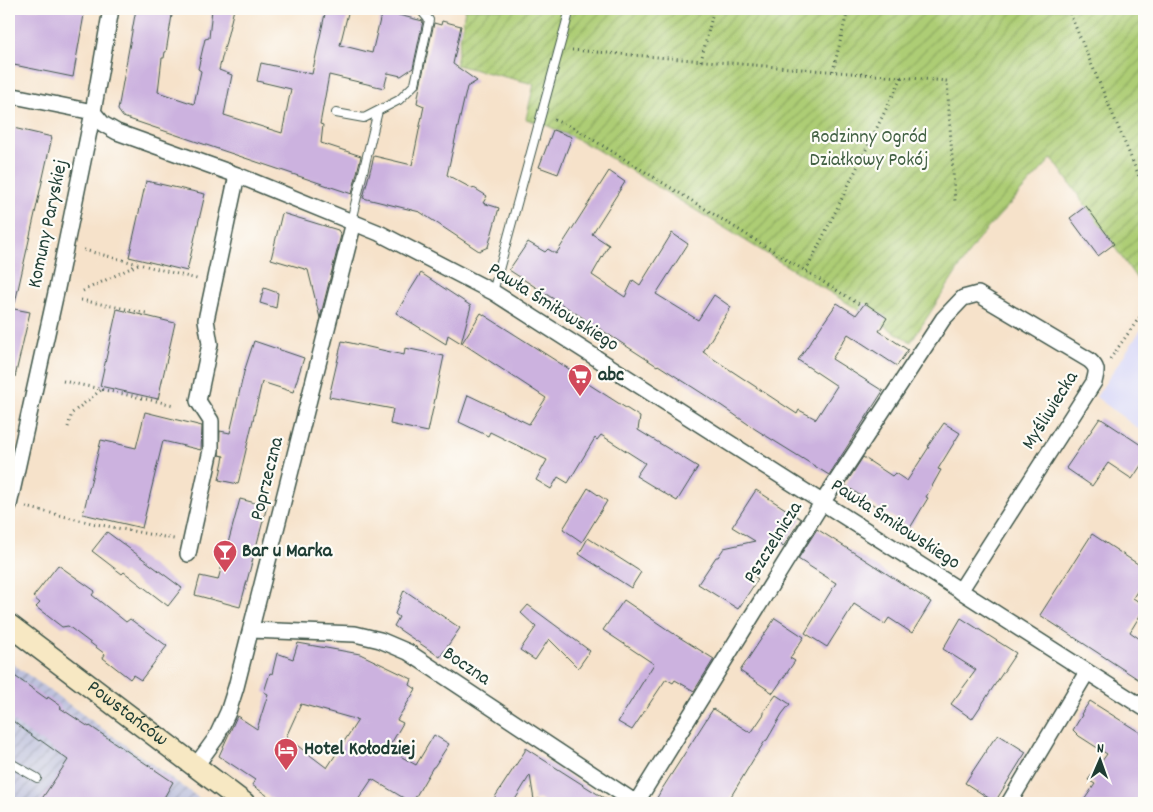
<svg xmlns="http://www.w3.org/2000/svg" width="1153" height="812" font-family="Dekko,sans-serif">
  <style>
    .built { fill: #d7d7f8 }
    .industrial { fill: url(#industrial-furrows) }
    .garden { fill: url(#garden-furrows); stroke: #668554 }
    .building { fill: #ccb2df; fill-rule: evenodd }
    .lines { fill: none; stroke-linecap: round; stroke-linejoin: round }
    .lane-casing { stroke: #3f564a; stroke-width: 10 }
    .street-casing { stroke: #3f564a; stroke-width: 18 }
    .secondary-casing { stroke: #3f564a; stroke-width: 24 }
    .path { stroke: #3f564a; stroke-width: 3; stroke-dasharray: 1 4; stroke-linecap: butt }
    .lane { stroke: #fff; stroke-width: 8 }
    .street { stroke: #fff; stroke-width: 15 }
    .secondary { stroke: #f7e8c3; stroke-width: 21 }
    .labels { text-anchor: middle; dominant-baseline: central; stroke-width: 4.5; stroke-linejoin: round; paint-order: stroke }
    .park-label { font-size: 20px; fill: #426144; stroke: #fdfcf7 }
    .street-label { font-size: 20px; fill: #1f3d34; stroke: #fdfcf7 }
    .poi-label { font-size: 20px; font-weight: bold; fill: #1f3d34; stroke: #fdfcf7; text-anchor: start }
  </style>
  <defs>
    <pattern id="industrial-furrows" width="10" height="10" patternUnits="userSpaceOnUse" patternTransform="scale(1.25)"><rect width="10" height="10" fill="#bfc2dd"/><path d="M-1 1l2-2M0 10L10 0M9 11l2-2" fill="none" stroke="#9b9fb4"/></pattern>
    <pattern id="garden-furrows" width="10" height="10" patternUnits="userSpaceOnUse" patternTransform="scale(1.25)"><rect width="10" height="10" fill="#adcd75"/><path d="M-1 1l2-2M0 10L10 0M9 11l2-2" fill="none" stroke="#8ca861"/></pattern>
  </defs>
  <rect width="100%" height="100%" fill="#fdfcf7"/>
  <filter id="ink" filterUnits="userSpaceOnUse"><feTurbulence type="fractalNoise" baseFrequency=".02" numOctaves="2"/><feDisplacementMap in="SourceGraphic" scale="10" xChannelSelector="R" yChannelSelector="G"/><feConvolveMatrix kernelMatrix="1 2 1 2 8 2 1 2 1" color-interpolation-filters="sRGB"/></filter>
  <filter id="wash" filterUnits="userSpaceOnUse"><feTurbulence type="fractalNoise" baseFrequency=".0096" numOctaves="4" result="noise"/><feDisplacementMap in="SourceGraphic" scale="20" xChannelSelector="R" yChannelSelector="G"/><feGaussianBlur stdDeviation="1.12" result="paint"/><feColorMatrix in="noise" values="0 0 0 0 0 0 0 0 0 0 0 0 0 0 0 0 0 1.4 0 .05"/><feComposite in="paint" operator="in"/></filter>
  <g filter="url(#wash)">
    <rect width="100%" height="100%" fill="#f6e2ca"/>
    <path class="built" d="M1144,325V433L1096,397Z"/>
    <path class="industrial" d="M9,661L206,803H9Z"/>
    <path class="garden" d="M465,9H1144V289L1052,158L978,239L911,342L594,148L546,125L526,119L534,84L456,65Z"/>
    <g id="blocks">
      <path class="building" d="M9,9H85L73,77L9,64Z
        M136,9H173L166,52H165L164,58H162L158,92L194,104L201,71L198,69L205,39L209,38L212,9H234L219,70L232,75L224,115L282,133L291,89L257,81L261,63L312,74L326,9H349L340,45L372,53L382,11L423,21L413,68L401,76L388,73L384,88L329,75L320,124L323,125L321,143L361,156L352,194L123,117L118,110Z
        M442,21L461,26L453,64L477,81L467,87L447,175L473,189L474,188L487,196L483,203L499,208L488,247L479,251L420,212L363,198L374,156L412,165L424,106L417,103L420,86L434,23L441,25Z
        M9,127L52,137L15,303L9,302V182L12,166L9,165Z
        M553,130L572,137L558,174L539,167Z
        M609,171L625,182L592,234L609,245L592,275L625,297L633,280L640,285L672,233L688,244L656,294L698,320L714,295L731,307L703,352L797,414L799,410L816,419L837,386L798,360L837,303L856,315L865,303L887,318L879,331L908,350L897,366L848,334L832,359L883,391L829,475L755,429L722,406L658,365L657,366L509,270L528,242L545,252L548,249L556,254Z
        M146,181L205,194L187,271L129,257Z
        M1086,206L1114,244L1098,256L1070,218Z
        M282,213L338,230L341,235L320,318L308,270L271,259Z
        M421,273L471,306L461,343L448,335L446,344L396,313Z
        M264,288L278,293L276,308L260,303Z
        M9,308L30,312L15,377L9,376Z
        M117,309L175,323L158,399L100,386Z
        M481,313L580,376L579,378L640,417L638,430L698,467L677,501L636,476L645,463L601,435L597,440L595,438L568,483L558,477L551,489L536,480L547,460L490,432L488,436L459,422L468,395L529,424L546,398L462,343Z
        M254,341L304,358L293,392L262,382L238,484L219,480L224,456L219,455L220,431L230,433L244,372Z
        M342,341L404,355L405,348L444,356L428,432L390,424L393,409L329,397Z
        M145,412L202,426L201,450L163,441L142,528L83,514L101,440L136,448Z
        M1100,418L1144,447V461L1132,479L1108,463L1092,486L1066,468Z
        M944,423L960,433L938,469L941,470L926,497L928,498L910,528L881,510L845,485L863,457L892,476L895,473L907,481L929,447L928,446Z
        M588,488L607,501L582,542L563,529Z
        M756,490L801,519L783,547L778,541L754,576L758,579L738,609L698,584L716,557H718L724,548L755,541L732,527Z
        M240,499L267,506L240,607L195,595L200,576L218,580Z
        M817,529L931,602L912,633L889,618L885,624L854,604L827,647L805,633L836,583L798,559Z
        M107,532L182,588L168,606L124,572L122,574L92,551Z
        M1092,534L1144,568V580L1133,598L1144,605V609L1130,632L1144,642V683L1040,615Z
        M588,538L641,572L631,588L579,554Z
        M58,565L95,591L92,595L126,622L130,619L167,646L141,680L133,675L130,679L103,658L105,654L68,626L62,627L36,607L40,603L33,597Z
        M404,590L460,628L440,657L394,626L399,617L395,614Z
        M624,600L671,632L714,659L694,691L675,680L673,683L666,679L632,730L618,722L654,664L603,630Z
        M528,605L590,651L578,668L549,639L535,660L520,650L536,627L521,613Z
        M775,618L804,637L790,658L795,661L773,693L740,671Z
        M961,618L1016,653L972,719L951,704L976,670L943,649Z
        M298,643L360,654L412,679L410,685L416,689L397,720L403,723L388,749L416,765L434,735L449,744L434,767H433L412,803L372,779L356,803H278L252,785L255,780L219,756L237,716L257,729L268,694L264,692L270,673L272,674L277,653L293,659ZM301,704L358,720L327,768L286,737Z
        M9,672L47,699L48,697L61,706L60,708L89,727L90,726L173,782L161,803H39L68,760L40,740L39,741L27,732L9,718Z
        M776,695L790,704L782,714L767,740L765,741L753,760L727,803H654L662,789L713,709L751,733L764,714V711Z
        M1090,701L1144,735V803H1082L1095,784L1088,780L1107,754L1079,736L1073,730L1082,715L1081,714Z
        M999,735L1026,752L995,802L965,783L994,739Z
        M525,748L580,783L612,803H546L539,799L534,800L530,775L513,803H491L525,751Z"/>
    </g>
  </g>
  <g filter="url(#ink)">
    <use href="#blocks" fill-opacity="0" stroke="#3f564a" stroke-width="1"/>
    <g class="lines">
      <defs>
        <path id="lane" d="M336,113L364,118L399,100L415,84L429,20L420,9
          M351,221L378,111
          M493,292L570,9
          M9,762L37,778"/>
        <path id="street" d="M9,95L93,112L103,124L117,132L237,175L379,233L493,292L1144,708
          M9,505L57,288L93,112L111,9
          M188,554L211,450V421L198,401L210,344L206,320L237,175
          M251,630L355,634L380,640L408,652L636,803
          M195,767L216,738L228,712L236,687L354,222
          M636,803L822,503L943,319L963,298L978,294L1089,360C1098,368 1097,371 1094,382L960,591
          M1009,803L1087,672"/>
        <g id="secondary">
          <path id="s1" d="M9,625L244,803"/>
        </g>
      </defs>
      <use href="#lane" class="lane-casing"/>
      <use href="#street" class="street-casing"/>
      <use href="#secondary" class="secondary-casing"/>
      <path class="path" d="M1068,9L1144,188
        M572,50L947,81L955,202
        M701,61L714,9
        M833,71L848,9
        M554,120L574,128L859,304
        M84,250L197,279
        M806,271L902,77
        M83,291L139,264
        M81,300L146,313
        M1110,359L1144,311
        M63,381L174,405
        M68,427L72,413L101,390
        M26,507L96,524L174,539"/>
      <use href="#lane" class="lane"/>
      <use href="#street" class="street"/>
      <use href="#secondary" class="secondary"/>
    </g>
  </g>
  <defs>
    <symbol id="supermarket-pin" viewBox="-11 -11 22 30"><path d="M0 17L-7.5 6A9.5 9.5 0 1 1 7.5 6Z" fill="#d1495b" stroke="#fdfcf7"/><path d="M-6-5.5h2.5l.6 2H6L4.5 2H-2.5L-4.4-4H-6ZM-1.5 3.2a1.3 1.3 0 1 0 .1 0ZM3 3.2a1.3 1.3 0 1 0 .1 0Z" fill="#fff"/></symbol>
    <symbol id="bar-pin" viewBox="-11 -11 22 30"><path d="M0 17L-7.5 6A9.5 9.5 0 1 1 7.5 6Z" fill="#d1495b" stroke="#fdfcf7"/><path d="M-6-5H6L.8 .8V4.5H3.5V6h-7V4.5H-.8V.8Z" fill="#fff"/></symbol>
    <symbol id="hotel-pin" viewBox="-11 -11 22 30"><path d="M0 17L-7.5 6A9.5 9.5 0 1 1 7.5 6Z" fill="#d1495b" stroke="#fdfcf7"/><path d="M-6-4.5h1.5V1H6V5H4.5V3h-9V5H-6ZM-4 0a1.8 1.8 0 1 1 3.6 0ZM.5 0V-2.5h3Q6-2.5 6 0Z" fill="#fff"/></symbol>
  </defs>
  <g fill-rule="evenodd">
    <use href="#supermarket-pin" x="566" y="362" width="28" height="38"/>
    <use href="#bar-pin" x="211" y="538" width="28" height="38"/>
    <use href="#hotel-pin" x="272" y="736" width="28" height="38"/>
  </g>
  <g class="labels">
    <g class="park-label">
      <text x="869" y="138">Rodzinny Ogród<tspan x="869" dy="23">Działkowy Pokój</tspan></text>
    </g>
    <g class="street-label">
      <text transform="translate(49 224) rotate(-78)">Komuny Paryskiej</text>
      <text transform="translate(553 308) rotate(32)">Pawła Śmiłowskiego</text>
      <text transform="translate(1051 411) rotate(-58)">Myśliwiecka</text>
      <text transform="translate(268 479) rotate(-76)">Poprzeczna</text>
      <text transform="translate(895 525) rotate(33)">Pawła Śmiłowskiego</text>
      <text transform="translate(774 543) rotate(-58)">Pszczelnicza</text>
      <text transform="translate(466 667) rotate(34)">Boczna</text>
      <text stroke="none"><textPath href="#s1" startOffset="148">Powstańców</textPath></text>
    </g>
    <g class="poi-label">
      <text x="598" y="376">abc</text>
      <text x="242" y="552">Bar u Marka</text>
      <text x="304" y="750">Hotel Kołodziej</text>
    </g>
  </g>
  <rect width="1153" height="812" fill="none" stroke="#fdfcf7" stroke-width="30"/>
  <g transform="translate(1100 760) rotate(2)" stroke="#fdfcf7" stroke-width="4" paint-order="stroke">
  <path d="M0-4L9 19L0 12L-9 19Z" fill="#1f3d34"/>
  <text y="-8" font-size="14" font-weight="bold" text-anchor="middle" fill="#1f3d34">N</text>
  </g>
</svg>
